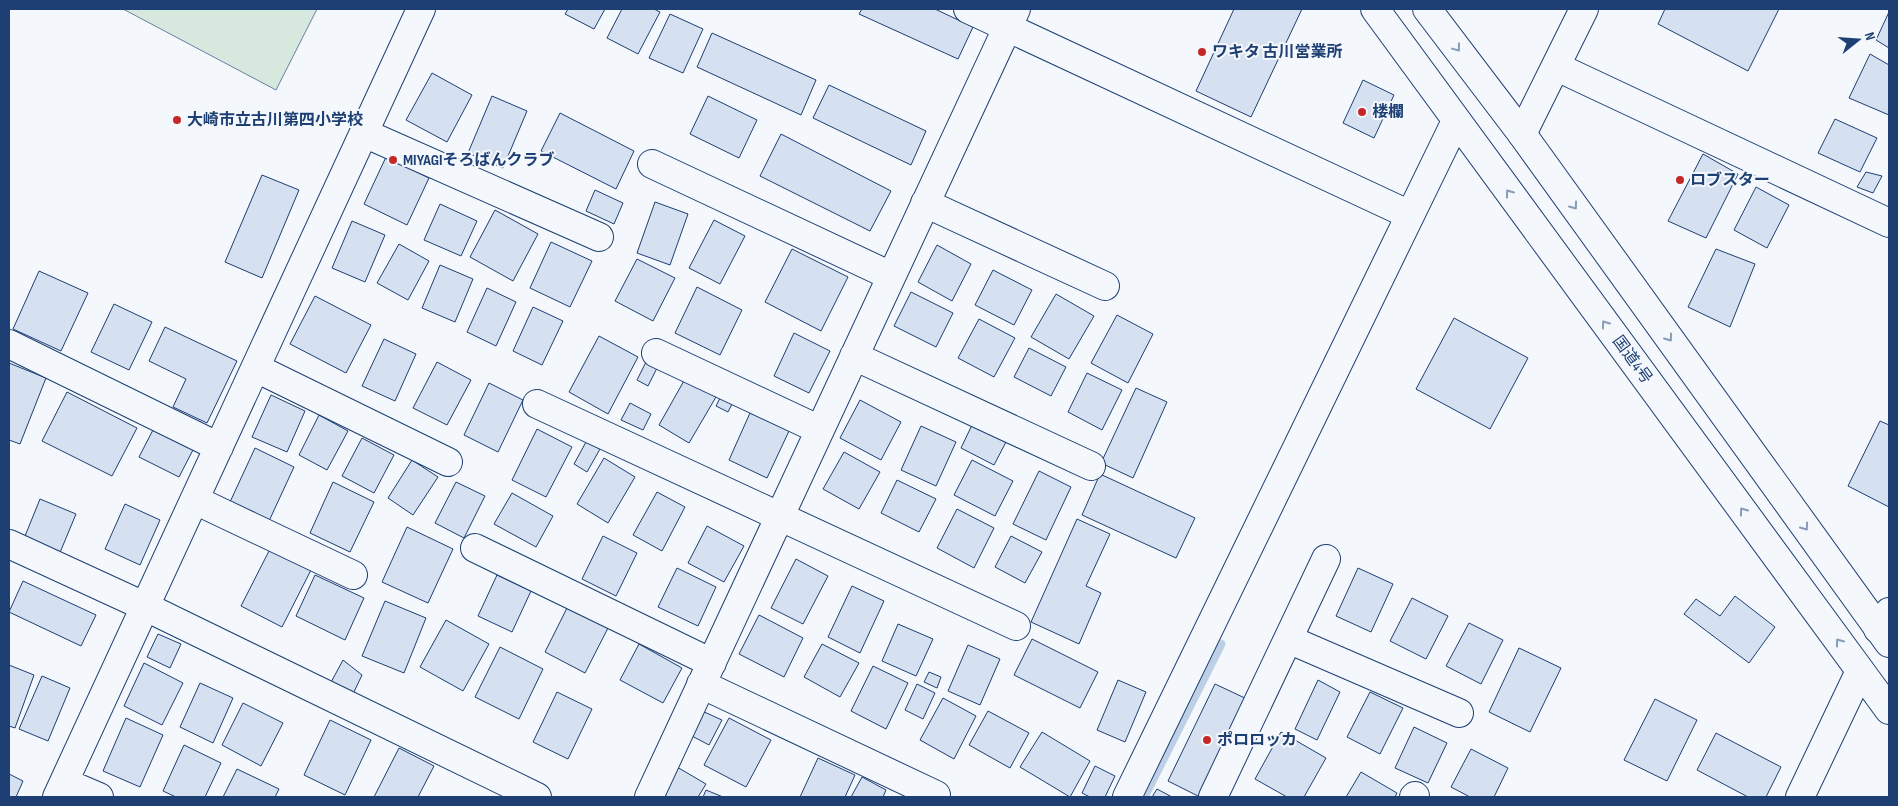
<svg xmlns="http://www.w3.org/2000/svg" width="1898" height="806" font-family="'Sofia Sans Condensed','Noto Sans JP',sans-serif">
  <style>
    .green { fill: #d7e8df; stroke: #687fa3 }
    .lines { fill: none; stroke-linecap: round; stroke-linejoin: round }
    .stream { stroke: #bed0e5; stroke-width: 9 }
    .building { fill: #d5e0f0; stroke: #1d3f73 }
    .minor-casing { stroke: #1d3f73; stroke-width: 30 }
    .highway-casing { stroke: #1d3f73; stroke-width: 30 }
    .minor { stroke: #f4f7fb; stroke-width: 28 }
    .highway { stroke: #f4f7fb; stroke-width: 28 }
    .oneway { stroke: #889bb7 }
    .poi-dot { fill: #c62828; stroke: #f4f7fb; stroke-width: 2 }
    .labels { text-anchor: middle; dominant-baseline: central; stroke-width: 4; stroke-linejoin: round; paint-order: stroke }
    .poi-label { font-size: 16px; font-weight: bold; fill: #1d3f73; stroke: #f4f7fb; text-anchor: start }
    .street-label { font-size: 16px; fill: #1d3f73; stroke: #f4f7fb }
  </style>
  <rect width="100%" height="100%" fill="#f4f7fb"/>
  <path class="green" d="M123,9H317L276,90Z"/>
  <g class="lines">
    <path class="stream" d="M1144,797L1221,644"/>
  </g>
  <path class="building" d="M568,9H605L594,29L565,14Z
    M622,9H654L660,12L638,54L607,38Z
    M862,9H935L973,27L958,59L859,14Z
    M1234,9H1302L1251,117L1196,91Z
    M1665,9H1779L1748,71L1658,24Z
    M1889,12V48L1876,40Z
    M670,14L703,29L683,73L649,58Z
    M712,33L816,80L801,115L697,67Z
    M1870,54L1889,65V115L1849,98Z
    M432,73L472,95L447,142L406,120Z
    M1363,80L1394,95L1374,138L1343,123Z
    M829,85L926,131L911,165L813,118Z
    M492,96L527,111L503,168L468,153Z
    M708,96L757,120L739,158L690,134Z
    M560,113L634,151L616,189L541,151Z
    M1835,119L1877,138L1860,172L1818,153Z
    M781,134L891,191L870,231L760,176Z
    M1703,154L1738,174L1706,238L1668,221Z
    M386,157L429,178L407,225L364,204Z
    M1866,172L1882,176L1873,193L1857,187Z
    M262,175L299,190L262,278L225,262Z
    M1756,187L1789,205L1767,248L1734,230Z
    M595,190L623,203L614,224L586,211Z
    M655,202L688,214L670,265L637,253Z
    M440,204L477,221L461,256L424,240Z
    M495,210L538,234L513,281L470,257Z
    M714,220L745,236L720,284L689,268Z
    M352,221L385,235L365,282L332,268Z
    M551,242L592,261L570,307L530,288Z
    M399,244L429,261L408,300L377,283Z
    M937,245L971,264L952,301L918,282Z
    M792,249L848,277L821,331L765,302Z
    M1716,249L1755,264L1730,327L1688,307Z
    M637,259L675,278L653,321L615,301Z
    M440,265L473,279L455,322L422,308Z
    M993,270L1032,290L1014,325L975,305Z
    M39,271L88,293L61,351L13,329Z
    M697,287L742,310L720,355L675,333Z
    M487,288L516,302L496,346L467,332Z
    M911,292L953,313L936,347L894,326Z
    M1056,294L1094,316L1069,359L1031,337Z
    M315,296L371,325L346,373L290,344Z
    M114,304L152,322L129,370L91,352Z
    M533,307L563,321L542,365L513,351Z
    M1117,315L1153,334L1128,383L1091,363Z
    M1454,318L1528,358L1490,429L1416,389Z
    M979,319L1015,338L994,377L958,358Z
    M165,327L237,361L207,423L173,407L186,379L149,361Z
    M794,333L830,351L809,393L774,376Z
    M599,336L638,357L608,414L569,392Z
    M384,339L416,354L395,401L362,386Z
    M1029,348L1066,367L1051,396L1014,377Z
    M647,360L658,366L648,386L637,380Z
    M437,362L471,380L447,425L413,408Z
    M9,363L46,378L20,444L9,440Z
    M1087,373L1122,390L1102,430L1068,412Z
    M685,379L716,397L689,443L659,425Z
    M489,383L523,400L498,452L464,435Z
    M1136,388L1167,402L1133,478L1101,463Z
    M67,392L137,428L112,476L42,441Z
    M722,394L734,400L728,412L716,406Z
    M271,395L305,411L287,452L252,437Z
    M860,400L901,422L881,460L840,438Z
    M630,403L651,414L643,430L621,420Z
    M750,413L789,431L767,478L729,460Z
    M319,415L348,431L327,470L299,455Z
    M1880,421L1889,425V507L1848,486Z
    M972,425L1006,442L994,465L961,448Z
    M155,426L195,446L179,477L139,457Z
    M921,426L956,442L936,486L901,470Z
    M537,429L572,447L546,497L512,480Z
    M362,438L394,455L374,493L342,476Z
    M586,442L600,449L587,472L574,464Z
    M255,448L294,467L269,521L230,502Z
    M844,452L880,472L859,509L823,489Z
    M604,458L635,477L608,523L577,504Z
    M412,460L438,477L413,515L388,498Z
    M972,460L1013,481L995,516L954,495Z
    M1039,471L1071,487L1046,540L1013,524Z
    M1100,474L1195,518L1176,558L1082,515Z
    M897,480L936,499L919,532L881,513Z
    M333,482L374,502L350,552L310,533Z
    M456,482L485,496L464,538L435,523Z
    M657,492L685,507L662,551L633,535Z
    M512,493L553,516L536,547L494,524Z
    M40,499L76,514L59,555L23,541Z
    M125,504L160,520L140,565L105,549Z
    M957,509L994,528L974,568L937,548Z
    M1077,519L1110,534L1086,586L1101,593L1079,644L1031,622Z
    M707,526L744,546L724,582L688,563Z
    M407,527L453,549L428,603L382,582Z
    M603,536L637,553L616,596L582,579Z
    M1011,536L1042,552L1025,583L995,567Z
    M270,549L311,570L282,627L241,606Z
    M796,559L828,576L803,624L771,608Z
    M677,568L716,587L698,626L658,607Z
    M1358,568L1393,584L1371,632L1336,616Z
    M315,575L364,598L345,640L296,616Z
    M497,575L531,591L512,632L478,616Z
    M23,581L96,615L81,646L9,612Z
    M852,586L884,601L860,653L828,637Z
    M1735,596L1775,627L1749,663L1684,614L1696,599L1720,616Z
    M1412,598L1448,616L1426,659L1390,641Z
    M385,601L426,618L404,673L362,656Z
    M567,608L608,628L585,673L545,652Z
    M759,615L803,638L784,677L739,654Z
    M446,620L489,644L463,691L420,667Z
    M1469,623L1503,640L1481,684L1446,666Z
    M898,624L933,639L916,676L882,661Z
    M158,634L181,644L170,668L147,657Z
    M1032,639L1098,672L1080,708L1014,675Z
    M639,644L682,668L663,703L620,680Z
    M822,644L859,663L840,697L804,677Z
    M968,645L1000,659L980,705L948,691Z
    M500,647L543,669L519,719L475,697Z
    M1519,648L1561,668L1530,732L1489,712Z
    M343,660L362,675L352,696L329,686Z
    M144,663L183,683L162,725L124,706Z
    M9,665L34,675L15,728L9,726Z
    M873,666L908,683L886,729L851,711Z
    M929,672L941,677L937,688L924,682Z
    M42,676L70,688L48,741L19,729Z
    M1118,680L1146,692L1125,742L1097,730Z
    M1318,680L1340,692L1317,740L1295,729Z
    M200,683L233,698L213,743L180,727Z
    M917,684L935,693L923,719L905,710Z
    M1215,684L1247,699L1200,797L1168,781Z
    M557,692L592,709L568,759L533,742Z
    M1370,692L1403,708L1380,754L1347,737Z
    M943,698L976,716L954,759L920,740Z
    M1655,699L1697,720L1667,781L1624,760Z
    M243,703L283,723L261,766L222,745Z
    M702,711L722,720L709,745L690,735Z
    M988,711L1029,733L1010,768L969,745Z
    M126,718L163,735L140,787L103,771Z
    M729,718L771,740L746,787L704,765Z
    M330,720L371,740L345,795L304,775Z
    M1414,727L1447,743L1428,783L1395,768Z
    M1042,732L1090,761L1070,797L1020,767Z
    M1281,732L1326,758L1304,797H1287L1255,779Z
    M1716,733L1781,767L1766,797H1748L1697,770Z
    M184,745L221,763L205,797H176L163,791Z
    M399,748L434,766L418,797H374Z
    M1471,749L1508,768L1494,797H1470L1451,787Z
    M818,758L855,775L845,797H800Z
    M1095,766L1115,776L1105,797H1090L1082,793Z
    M677,767L706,784L698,797H668L662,794Z
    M237,769L279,789L275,797H223Z
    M1361,772L1397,793L1395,797H1346Z
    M9,774L23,781L16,797H9Z
    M862,777L886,790L883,797H851Z
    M1157,789L1172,797H1152Z
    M706,790L723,797H703Z"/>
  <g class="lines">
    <defs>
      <path id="minor" d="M968,9L1410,215
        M1557,67L1889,223
        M364,133L599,237
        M1522,134L1584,9
        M652,164L891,276
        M925,203L1105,286
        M9,344L219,447
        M656,353L820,430
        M854,356L1091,466
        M256,368L448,462
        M537,404L1016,626
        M195,500L353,575
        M9,544L146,607L537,797
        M475,548L712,663
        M1878,629L1889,612
        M1288,639L1459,713
        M701,684L936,795
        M64,782L99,797
        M57,797L421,9
        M649,797L1016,9
        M1127,797L1456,121
        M1213,797L1326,559
        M1414,797L1415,796
        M1800,797L1860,671"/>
      <path id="highway" d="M1375,9L1889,710
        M1427,9L1522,134L1889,643"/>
    </defs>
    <use href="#minor" class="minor-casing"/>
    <use href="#highway" class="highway-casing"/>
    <use href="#minor" class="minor"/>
    <use href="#highway" class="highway"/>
  </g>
  <defs><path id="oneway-chevron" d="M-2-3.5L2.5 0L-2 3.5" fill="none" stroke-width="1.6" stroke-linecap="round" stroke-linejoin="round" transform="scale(1.25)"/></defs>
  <g class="oneway">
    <use href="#oneway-chevron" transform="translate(1457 48) rotate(53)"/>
    <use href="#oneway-chevron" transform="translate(1509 193) rotate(-126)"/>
    <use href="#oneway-chevron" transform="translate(1574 206) rotate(54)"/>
    <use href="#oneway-chevron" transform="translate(1605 324) rotate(-126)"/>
    <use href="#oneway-chevron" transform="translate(1669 338) rotate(54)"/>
    <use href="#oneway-chevron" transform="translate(1743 511) rotate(-126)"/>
    <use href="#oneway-chevron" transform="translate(1805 527) rotate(54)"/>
    <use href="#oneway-chevron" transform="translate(1839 642) rotate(-126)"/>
  </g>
  <g class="poi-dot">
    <circle cx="1202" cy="52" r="5"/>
    <circle cx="1362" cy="112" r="5"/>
    <circle cx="177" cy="120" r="5"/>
    <circle cx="393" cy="160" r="5"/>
    <circle cx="1680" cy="180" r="5"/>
    <circle cx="1207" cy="740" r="5"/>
  </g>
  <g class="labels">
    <g class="poi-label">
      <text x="1212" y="52">ワキタ 古川営業所</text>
      <text x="1372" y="112">楼欄</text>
      <text x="187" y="120">大崎市立古川第四小学校</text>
      <text x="403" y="160">MIYAGIそろばんクラブ</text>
      <text x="1690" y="180">ロブスター</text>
      <text x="1217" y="740">ポロロッカ</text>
    </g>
    <g class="street-label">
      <text transform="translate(1632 360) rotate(54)">国道4号</text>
    </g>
  </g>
  <rect width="1898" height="806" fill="none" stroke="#1d3f73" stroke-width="20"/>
  <g transform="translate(1858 40) rotate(73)" stroke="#f4f7fb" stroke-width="4" paint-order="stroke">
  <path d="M0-4L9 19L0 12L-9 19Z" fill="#1d3f73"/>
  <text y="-8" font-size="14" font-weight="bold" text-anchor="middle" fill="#1d3f73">N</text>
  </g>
</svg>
